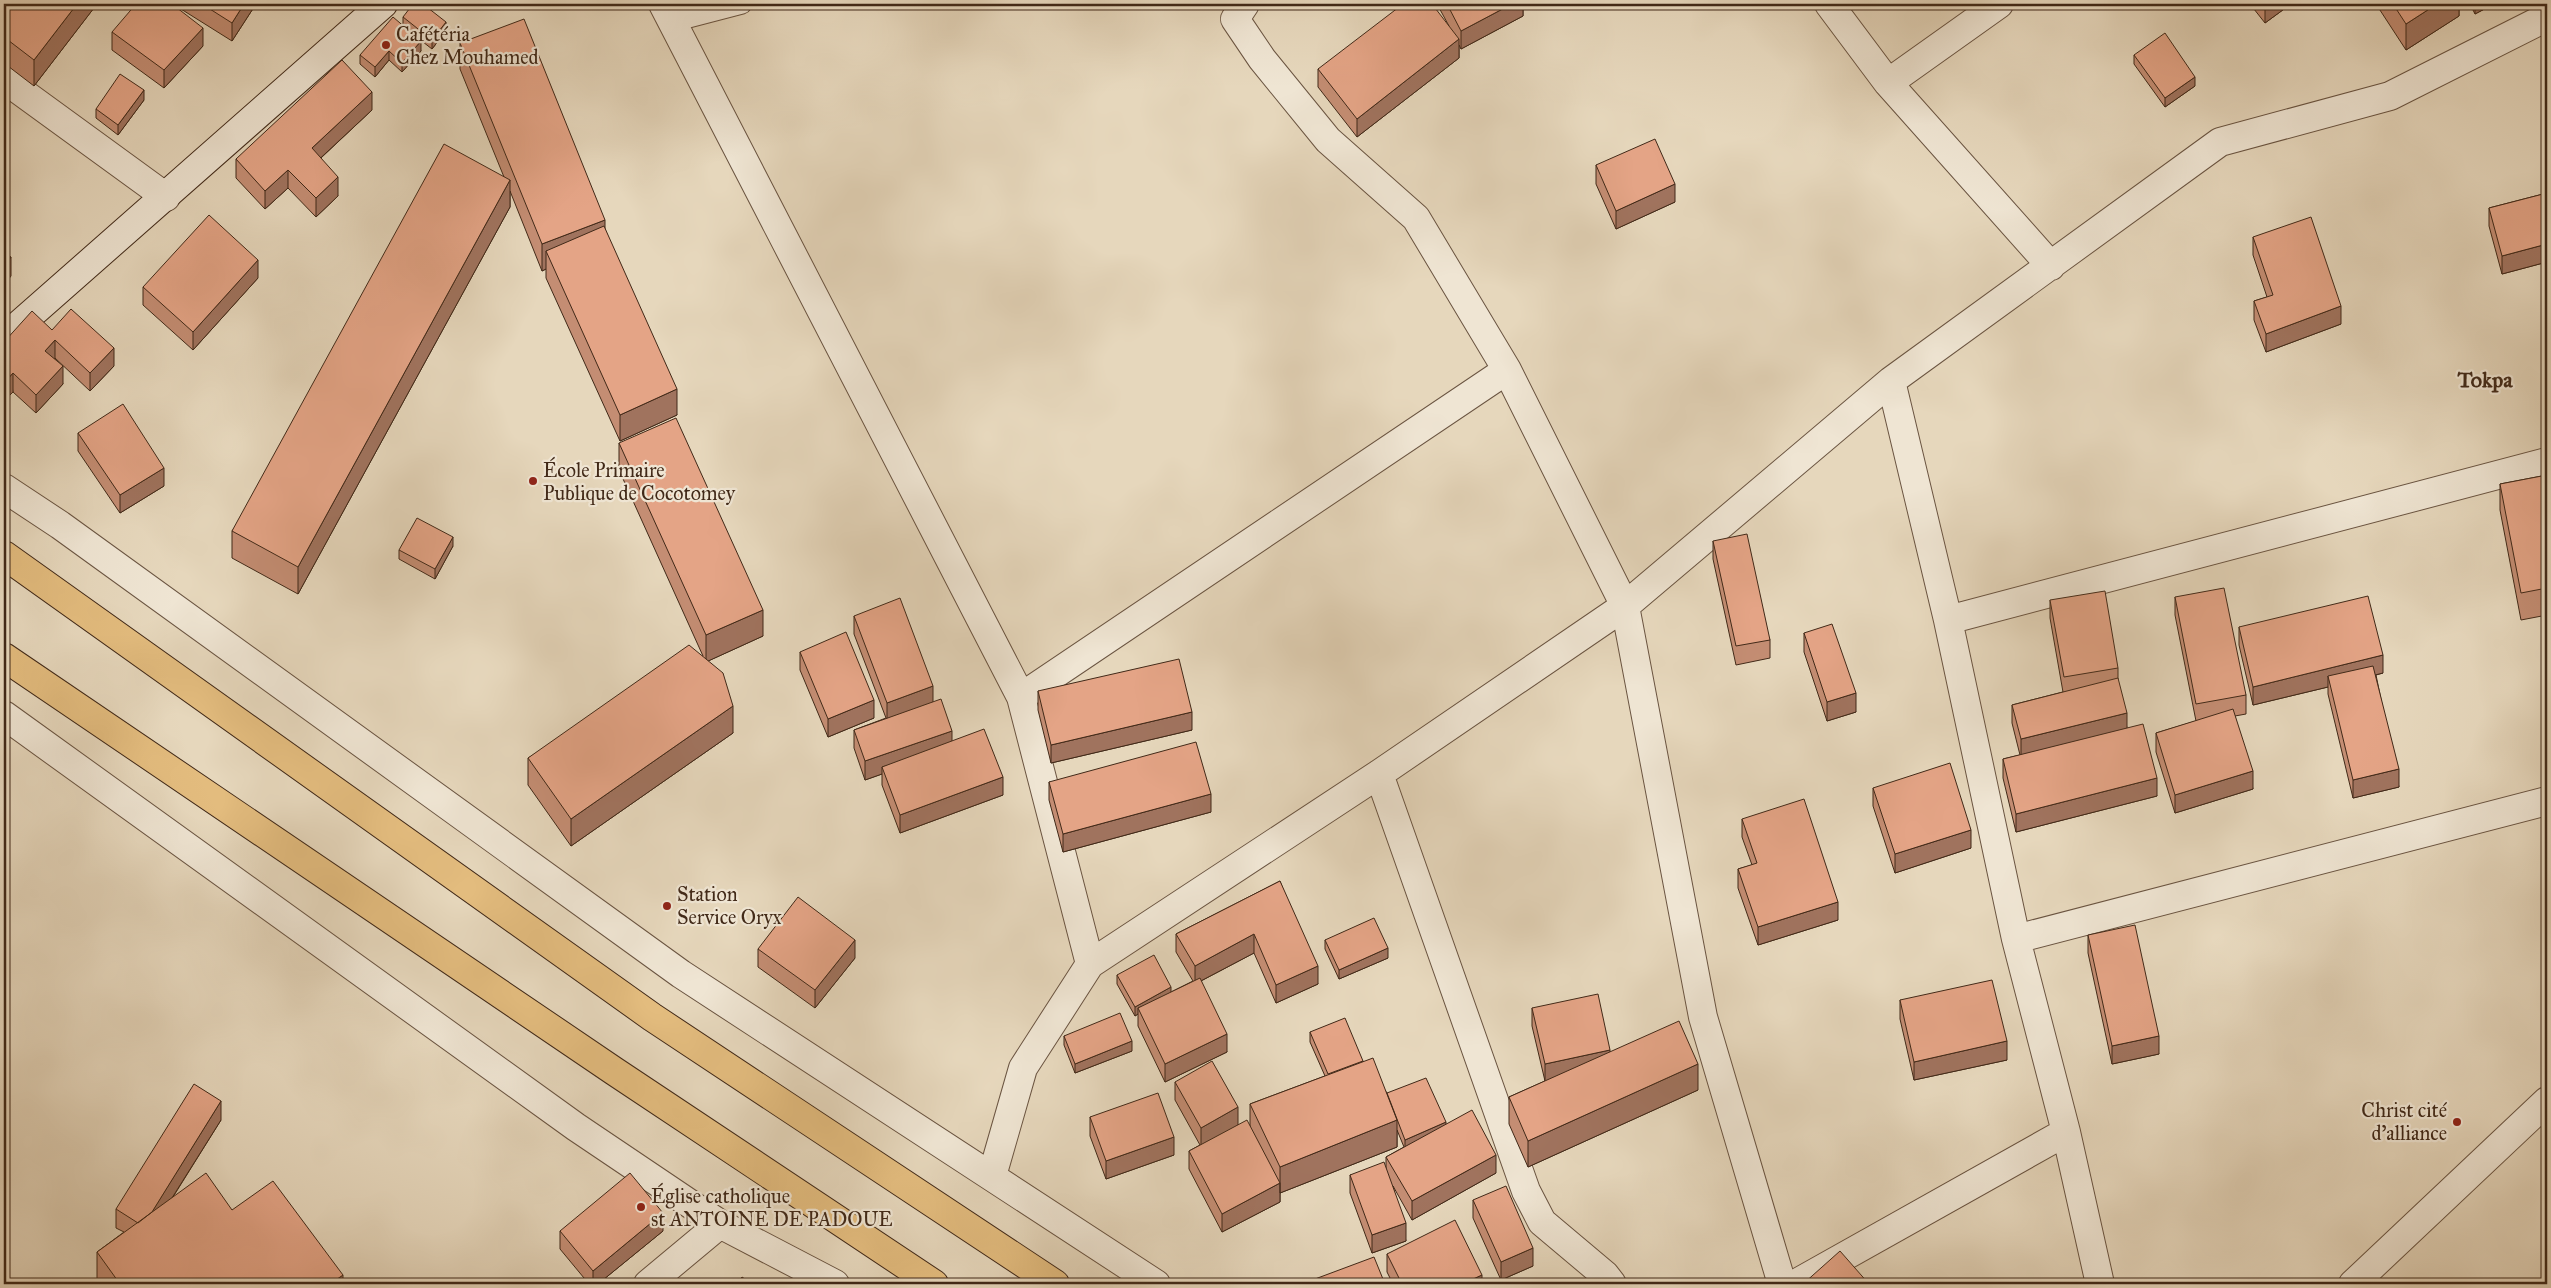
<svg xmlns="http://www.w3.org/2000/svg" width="2551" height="1288" font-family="'IM FELL Great Primer',serif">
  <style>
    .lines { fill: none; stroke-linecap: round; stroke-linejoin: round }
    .service-casing { stroke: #6a5441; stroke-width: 21 }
    .minor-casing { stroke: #6a5441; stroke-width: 30 }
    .secondary-casing { stroke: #412918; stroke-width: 30 }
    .trunk-casing { stroke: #412918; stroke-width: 30 }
    .service { stroke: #efe5d3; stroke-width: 19 }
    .minor { stroke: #efe5d3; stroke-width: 28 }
    .secondary { stroke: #efe5d3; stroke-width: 28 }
    .trunk { stroke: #e3bc7e; stroke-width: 28 }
    .wall { fill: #c48d73; stroke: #412918 }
    .shaded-wall { fill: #a0735e; stroke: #412918 }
    .building { fill: #e4a486; stroke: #412918 }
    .poi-dot { fill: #8f2418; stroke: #efe5d3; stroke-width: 2 }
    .labels { text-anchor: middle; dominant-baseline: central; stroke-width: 4.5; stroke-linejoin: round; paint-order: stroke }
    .poi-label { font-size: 20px; fill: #412918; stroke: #efe5d3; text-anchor: start }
    .quarter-label { font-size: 22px; font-weight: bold; fill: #412918; stroke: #efe5d3 }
  </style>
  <rect width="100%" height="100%" fill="#e6d7bc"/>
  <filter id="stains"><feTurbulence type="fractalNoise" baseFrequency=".004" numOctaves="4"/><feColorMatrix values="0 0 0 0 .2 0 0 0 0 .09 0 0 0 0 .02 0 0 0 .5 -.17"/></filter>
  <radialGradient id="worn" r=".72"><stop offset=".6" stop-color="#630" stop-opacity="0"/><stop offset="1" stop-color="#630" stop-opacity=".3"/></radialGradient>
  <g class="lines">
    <defs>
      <path id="service" d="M673,22L742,4"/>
      <path id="minor" d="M663,4L1021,697L1090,964
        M1245,4L1235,19L1262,59L1328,140L1416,218L1507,370L1625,606L1703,1017L1782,1284
        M1829,4L1888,83L2051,266
        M4,79L166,197
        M1888,83L1999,4
        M1891,381L1948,620L2016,939L2066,1132L2100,1284
        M4,488L60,525L681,974L1156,1284
        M1948,620L2547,462
        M1021,697L1507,370
        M4,715L576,1127L720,1224L835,1284
        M1379,774L1526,1191L1542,1222L1605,1275L1612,1284
        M2016,939L2547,801
        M992,1176L1023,1068L1090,964L1379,774L1625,606L1891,381L2220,142L2390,96L2547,17
        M648,1284L720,1224
        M1795,1284L2066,1132
        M2353,1284L2547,1101"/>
      <path id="secondary" d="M4,338L383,4"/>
      <path id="trunk" d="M4,555L652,1017L1055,1284
        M4,657L614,1071L934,1284"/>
    </defs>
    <use href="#service" class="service-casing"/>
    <use href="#minor" class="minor-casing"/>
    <use href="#secondary" class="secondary-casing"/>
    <use href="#trunk" class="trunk-casing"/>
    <use href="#service" class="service"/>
    <use href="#minor" class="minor"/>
    <use href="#secondary" class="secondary"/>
    <use href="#trunk" class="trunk"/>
  </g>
  <path class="wall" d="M5,4H97L34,86L4,63V17L8,11L5,8Z
    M173,4H256L232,41Z
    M1437,4H1523V16L1461,49L1459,45V58L1357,137L1318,87V69L1449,26Z
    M2250,4H2291L2265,23Z
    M2376,4H2459V16L2406,50Z
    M2470,4H2494L2475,14Z
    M403,17L446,31L432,49L414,35L421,51L402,72L389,60L375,77L360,64V55L403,26Z
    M112,32L203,46L164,88L112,50Z
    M460,43L605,229L677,415L620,441L546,278V269L542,271L510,191V207L298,594L232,558V531L504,177L460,69Z
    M2134,55L2195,86L2165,107L2134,64Z
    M144,100L118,135L96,118V109Z
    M372,110L321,158L338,196L316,217L288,188L265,209L236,178V159Z
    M1596,165L1675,202L1616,229L1596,184Z
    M2547,193V262L2502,274L2489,226V208Z
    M2253,237L2341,324L2266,352L2254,320V301L2267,297L2253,255Z
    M258,278L193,350L143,305V287Z
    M52,330L114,366L90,391L55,358V359L63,384L36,413L13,392L4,342Z
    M78,433L164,486L120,513L78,451Z
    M619,443L763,636L708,661L733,733L571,846L528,785V758L703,656L619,470Z
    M2547,475V615L2521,620L2500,510V484Z
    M1713,541L1770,640V658L1736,665L1713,559Z
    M453,546L435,579L399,559V550Z
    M2175,597L2246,695V714L2235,716L2253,789L2175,813L2156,752V733L2196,721L2175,615Z
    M2050,600L2118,668V681L2127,728L2157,796L2016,832L2003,778V759L2020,755L2012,723V705L2063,692L2050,618Z
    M854,616L933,702L952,741L1003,795L900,833L882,785V774L865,780L854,748V730L886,718L854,634Z
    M2239,627L2383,673L2376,675L2399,787L2353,798L2328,694V687L2253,705L2239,645Z
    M1804,633L1856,712L1827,721L1804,652Z
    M800,652L874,718L828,737L800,670Z
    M1038,691L1192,730L1051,763L1038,710Z
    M1049,782L1211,812L1063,852L1049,800Z
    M1873,788L1971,848L1895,873L1873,806Z
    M1742,819L1838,920L1758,945L1738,888V869L1752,865L1742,837Z
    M1280,881L1318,984L1276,1003L1254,953L1201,981L1227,1052L1165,1082L1138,1026V1014L1135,1016L1117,984V975L1171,992L1193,981L1176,952V934Z
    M2088,935L2159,1054L2112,1064L2088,953Z
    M1325,940L1388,958L1339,979L1325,949Z
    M758,949L855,958L815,1008L758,967Z
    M1900,1000L2007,1060L1914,1080L1900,1019Z
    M1532,1008L1610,1052L1698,1090L1528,1167L1509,1124V1097L1545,1081L1532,1026Z
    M1310,1032L1363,1061L1387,1093L1446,1124L1496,1173L1412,1220L1393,1186L1406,1241L1372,1253L1350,1193V1175L1386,1169V1157L1404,1147L1397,1130V1147L1280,1193V1202L1222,1232L1189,1169V1151L1200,1145L1175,1100V1082L1238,1125L1250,1127V1104L1325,1076L1310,1042Z
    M1064,1036L1132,1051L1075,1073L1064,1045Z
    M1090,1117L1174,1155L1106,1179L1090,1136Z
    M221,1120L173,1197L232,1210L343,1284H97V1252L124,1232L116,1228V1209Z
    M1473,1200L1533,1266L1501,1280L1473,1218Z
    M560,1231H663L598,1284H589L560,1249Z
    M1387,1254L1482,1284H1393L1387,1272Z"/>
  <path class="shaded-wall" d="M77,4H97L34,86V60Z
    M244,4H256L232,41V23Z
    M1512,4H1523V16L1461,49V31Z
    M2267,4H2291L2265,23V5Z
    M2437,4H2459V16L2406,50V24Z
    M2475,4H2494L2475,14Z
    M446,22V31L432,49V40Z
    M203,28V46L164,88V70Z
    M1459,39V58L1357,137V119Z
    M421,41V51L402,72V63Z
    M389,51V60L375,77V67Z
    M2195,77V86L2165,107V98Z
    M144,90V100L118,135V125Z
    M372,92V110L312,166V148Z
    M288,170V188L265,209V191Z
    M338,177V196L316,217V198Z
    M510,180V207L298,594V567Z
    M1675,184V202L1616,229V211Z
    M605,220V246L546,251V269L542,271V244Z
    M2547,244V262L2502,274V256Z
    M11,257V276L4,285V266Z
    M258,260V278L193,350V332Z
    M2341,306V324L2266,352V334Z
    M55,340V358L45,369V351Z
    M114,348V366L90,391V373Z
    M63,366V384L36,413V395Z
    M13,373V392L4,401V383Z
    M677,389V415L620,441V415Z
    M164,468V486L120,513V495Z
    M453,537V546L435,579V569Z
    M763,610V636L706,662V635Z
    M2383,655V673L2331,686L2328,676V687L2253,705V687Z
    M933,686V704L887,721V703Z
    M1856,693V712L1827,721V702Z
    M874,700V718L828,737V719Z
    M733,706V733L571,846V819Z
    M1192,712V730L1051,763V745Z
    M2127,713V732L2021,758V739Z
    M952,731V749L882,767V774L865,780V761Z
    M2399,769V787L2353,798V780Z
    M2253,771V789L2175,813V795Z
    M1003,777V795L900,833V815Z
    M2157,778V796L2016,832V814Z
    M1211,794V812L1063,852V834Z
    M1971,830V848L1895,873V854Z
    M1838,902V920L1758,945V927Z
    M1254,934V953L1195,984V966Z
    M855,940V958L815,1008V990Z
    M1388,948V958L1339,979V970Z
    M1318,966V984L1276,1003V985Z
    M1171,987V996L1138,1008V1014L1135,1016V1007Z
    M1227,1034V1052L1165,1082V1064Z
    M2159,1036V1054L2112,1064V1046Z
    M1132,1041V1051L1075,1073V1064Z
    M2007,1041V1060L1914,1080V1062Z
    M1610,1050V1068L1545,1082V1064Z
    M1698,1064V1090L1528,1167V1141Z
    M221,1101V1120L143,1244V1226Z
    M1238,1107V1126L1201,1146V1128Z
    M1397,1120V1147L1280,1193V1167Z
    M1446,1122V1131L1405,1149V1140Z
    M1174,1137V1155L1106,1179V1161Z
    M1496,1155V1173L1412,1220V1201Z
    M1280,1183V1202L1222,1232V1214Z
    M663,1213V1231L598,1284H593V1271Z
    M1406,1223V1241L1372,1253V1235Z
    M1533,1248V1266L1501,1280V1262Z
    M343,1275V1284H330Z
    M1482,1275V1284H1462Z"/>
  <path class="building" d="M14,4H77L34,60L4,37V17Z
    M136,4H172L203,28L164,70L112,32Z
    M202,4H244L232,23Z
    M413,4H423L446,22L432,40L403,17Z
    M1403,4H1432L1459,39L1357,119L1318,69Z
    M1447,4H1512L1461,31Z
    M2393,4H2437L2406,24Z
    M393,17L421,41L402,63L389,51L375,67L360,55Z
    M524,19L605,220L542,244L460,43Z
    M2165,33L2195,77L2165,98L2134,55Z
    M342,60L372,92L312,148L338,177L316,198L288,170L265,191L236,159Z
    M120,74L144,90L118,125L96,109Z
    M1655,139L1675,184L1616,211L1596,165Z
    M444,144L510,180L298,567L232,531Z
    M2547,193V244L2502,256L2489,208Z
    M209,215L258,260L193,332L143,287Z
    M2311,217L2341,306L2266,334L2254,301L2273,295L2253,237Z
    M604,226L677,389L620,415L546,251Z
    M4,252L11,257L4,266Z
    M71,309L114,348L90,373L55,340L45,351L63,366L36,395L13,373L4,383V342L32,311L52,330Z
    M123,404L164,468L120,495L78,433Z
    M676,418L763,610L706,635L619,443Z
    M2547,475V588L2521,593L2500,484Z
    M417,518L453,537L435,569L399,550Z
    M1747,534L1770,640L1736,646L1713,541Z
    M2224,588L2246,695L2196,704L2175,597Z
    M2105,591L2118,668L2064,677L2050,600Z
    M2368,596L2383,655L2253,687L2239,627Z
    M900,598L933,686L887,703L854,616Z
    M1832,624L1856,693L1827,702L1804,633Z
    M846,632L874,700L828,719L800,652Z
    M689,645L723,673L733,706L571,819L528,758Z
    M1179,659L1192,712L1051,745L1038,691Z
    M2373,666L2399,769L2353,780L2328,676Z
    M2118,678L2127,713L2021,739L2012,705Z
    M941,699L952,731L865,761L854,730Z
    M2233,709L2253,771L2175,795L2156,733Z
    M2143,724L2157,778L2016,814L2003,759Z
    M984,729L1003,777L900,815L882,767Z
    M1196,742L1211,794L1063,834L1049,782Z
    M1950,763L1971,830L1895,854L1873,788Z
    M1804,799L1838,902L1758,927L1738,869L1757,863L1742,819Z
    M1280,881L1318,966L1276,985L1254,934L1195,966L1176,934Z
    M798,897L855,940L815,990L758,949Z
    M1374,918L1388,948L1339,970L1325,940Z
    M2135,925L2159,1036L2112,1046L2088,935Z
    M1154,955L1171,987L1135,1007L1117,975Z
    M1200,978L1227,1034L1165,1064L1138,1008Z
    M1992,980L2007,1041L1914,1062L1900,1000Z
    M1598,994L1610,1050L1545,1064L1532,1008Z
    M1120,1013L1132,1041L1075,1064L1064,1036Z
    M1345,1018L1363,1061L1328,1074L1310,1032Z
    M1679,1021L1698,1064L1528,1141L1509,1097Z
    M1373,1058L1397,1120L1280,1167L1250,1104Z
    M1212,1061L1238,1107L1201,1128L1175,1082Z
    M1426,1078L1446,1122L1405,1140L1387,1093Z
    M194,1084L221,1101L152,1212L138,1223L116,1209Z
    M1158,1093L1174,1137L1106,1161L1090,1117Z
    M1472,1110L1496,1155L1412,1201L1386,1157Z
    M1247,1120L1280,1183L1222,1214L1189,1151Z
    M1384,1162L1406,1223L1372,1235L1350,1175Z
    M206,1173L232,1210L273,1181L343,1275L330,1284H120L97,1252Z
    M630,1173L663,1213L593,1271L560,1231Z
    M1506,1186L1533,1248L1501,1262L1473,1200Z
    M1455,1220L1482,1275L1462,1284H1402L1387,1254Z
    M1840,1251L1869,1284H1803Z
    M1374,1257L1385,1284H1317L1315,1279Z
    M742,1277L752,1284H737Z"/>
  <g class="poi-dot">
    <circle cx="386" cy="45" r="5"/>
    <circle cx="533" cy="481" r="5"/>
    <circle cx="667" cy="906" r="5"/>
    <circle cx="2457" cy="1122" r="5"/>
    <circle cx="641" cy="1207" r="5"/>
  </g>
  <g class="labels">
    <g class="poi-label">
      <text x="396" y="34">Cafétéria<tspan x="396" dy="23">Chez Mouhamed</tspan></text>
      <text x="543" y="470">École Primaire<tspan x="543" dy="23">Publique de Cocotomey</tspan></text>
      <text x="677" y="894">Station<tspan x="677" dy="23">Service Oryx</tspan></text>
      <text x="2447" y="1110" text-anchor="end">Christ cité<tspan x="2447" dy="23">d'alliance</tspan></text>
      <text x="651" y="1196">Église catholique<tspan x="651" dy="23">st ANTOINE DE PADOUE</tspan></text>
    </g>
    <g class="quarter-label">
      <text x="2485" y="379">Tokpa</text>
    </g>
  </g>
  <rect width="2551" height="1288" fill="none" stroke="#e6d7bc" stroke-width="20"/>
  <rect x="5" y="5" width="2541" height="1278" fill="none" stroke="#412918" stroke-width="2.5"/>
  <rect x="10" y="10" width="2531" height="1268" fill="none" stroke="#412918"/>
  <rect width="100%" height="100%" filter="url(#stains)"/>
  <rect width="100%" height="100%" fill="url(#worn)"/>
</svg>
